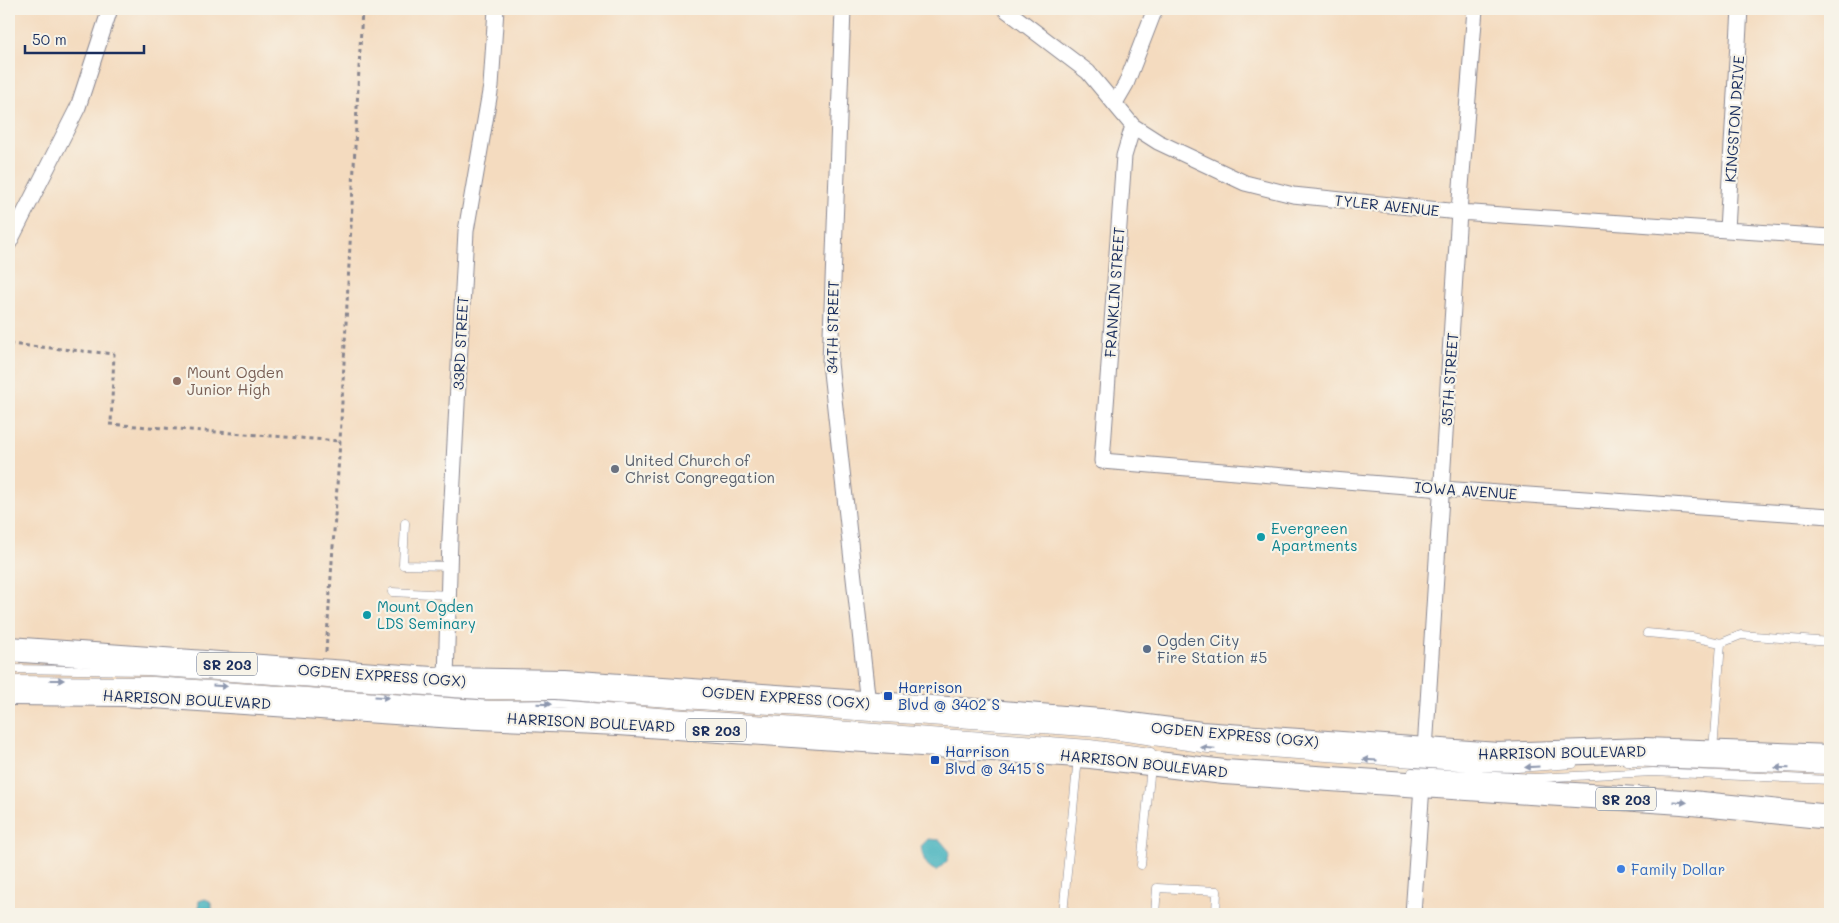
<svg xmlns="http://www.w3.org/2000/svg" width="1839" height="923" font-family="Mali,sans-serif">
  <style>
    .water { fill: #41b1bd; stroke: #2e708e }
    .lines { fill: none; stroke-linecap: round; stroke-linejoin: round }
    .lane-casing { stroke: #88858e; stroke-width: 9 }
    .street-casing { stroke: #88858e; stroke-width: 17 }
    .primary-casing { stroke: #88858e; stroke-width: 26 }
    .path { stroke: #88858e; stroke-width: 3; stroke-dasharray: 4 4; stroke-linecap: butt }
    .lane { stroke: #fff; stroke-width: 8 }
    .street { stroke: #fff; stroke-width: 15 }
    .primary { stroke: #fff; stroke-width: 24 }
    .oneway { fill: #8d97ae }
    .education-dot { fill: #8d6e63; stroke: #f7f3e8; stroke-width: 2 }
    .worship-dot { fill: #6b7280; stroke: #f7f3e8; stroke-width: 2 }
    .culture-dot { fill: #0f9aa8; stroke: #f7f3e8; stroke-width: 2 }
    .service-dot { fill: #5c6f8a; stroke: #f7f3e8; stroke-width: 2 }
    .transit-dot { fill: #1a4fb4; stroke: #f7f3e8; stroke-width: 2 }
    .shop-dot { fill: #3f7fe0; stroke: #f7f3e8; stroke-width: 2 }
    .labels { text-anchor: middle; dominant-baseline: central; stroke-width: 4.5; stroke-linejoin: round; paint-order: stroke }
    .shield { fill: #f7f3e8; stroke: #5d6a87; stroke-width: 1 }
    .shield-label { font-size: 14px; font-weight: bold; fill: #1b2f5e }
    .street-label { font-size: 15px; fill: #1b2f5e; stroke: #f7f3e8 }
    .education-label { font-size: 15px; fill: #785e54; stroke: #f7f3e8; text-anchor: start }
    .worship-label { font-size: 15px; fill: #5b616d; stroke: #f7f3e8; text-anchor: start }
    .culture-label { font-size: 15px; fill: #0d838f; stroke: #f7f3e8; text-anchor: start }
    .service-label { font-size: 15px; fill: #4e5e75; stroke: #f7f3e8; text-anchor: start }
    .transit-label { font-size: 15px; fill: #164399; stroke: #f7f3e8; text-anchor: start }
    .shop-label { font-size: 15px; fill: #366cbe; stroke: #f7f3e8; text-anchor: start }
  </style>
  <rect width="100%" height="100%" fill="#f7f3e8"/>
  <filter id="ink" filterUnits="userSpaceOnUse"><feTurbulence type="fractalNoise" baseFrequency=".02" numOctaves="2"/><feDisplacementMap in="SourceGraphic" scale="10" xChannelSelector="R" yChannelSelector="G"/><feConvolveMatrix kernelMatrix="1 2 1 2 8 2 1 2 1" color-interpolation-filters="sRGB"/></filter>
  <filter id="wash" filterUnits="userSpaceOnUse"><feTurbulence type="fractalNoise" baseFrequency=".0096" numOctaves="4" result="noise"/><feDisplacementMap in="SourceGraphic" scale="20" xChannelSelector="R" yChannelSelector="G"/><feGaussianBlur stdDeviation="1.12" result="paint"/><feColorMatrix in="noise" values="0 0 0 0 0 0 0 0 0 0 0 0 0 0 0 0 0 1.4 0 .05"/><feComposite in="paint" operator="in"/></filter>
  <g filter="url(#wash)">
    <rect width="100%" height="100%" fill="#f4dbbf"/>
    <path class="water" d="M928,839L940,840L950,852L947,861L937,871C925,867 923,858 921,846Z
      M205,899L210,901L214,914H198L199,901Z"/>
  </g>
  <g filter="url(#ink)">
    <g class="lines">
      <defs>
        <path id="lane" d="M405,523L403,565L450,566
          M392,592L449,595
          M1647,633L1692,637L1721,643L1741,635L1830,642
          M9,669L147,671L480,695H554L1098,733L1208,749L1473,767L1517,768L1573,764
          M9,680L154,681L491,705L553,704L1090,744L1151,752
          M1713,751L1721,643
          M1627,762L1830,770
          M1412,772L1535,778L1653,772L1830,780
          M1141,865L1151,766
          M1063,914L1078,757
          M1155,914L1157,888L1217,891L1216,914"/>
        <path id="street" d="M843,9L830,363L868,704
          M1005,9L1088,72L1133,126L1158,142L1245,183L1293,195L1459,212L1830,237
          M1115,103L1126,84L1155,9
          M1133,126L1124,156L1102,461L1442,489L1830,516
          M1727,229L1740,9
          M9,243L78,107L110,9
          M446,680L450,538L466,231L491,86L496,9
          M1425,750L1459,212L1475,9
          M1413,914L1422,786"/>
        <path id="primary" d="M9,649L446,680L563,682L990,712L1100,721L1201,734L1498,755L1645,750L1830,757
          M9,693L124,694L455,716L619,723L1091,756L1224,772L1682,802L1830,817"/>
      </defs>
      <use href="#lane" class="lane-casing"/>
      <use href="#street" class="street-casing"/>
      <use href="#primary" class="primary-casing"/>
      <path class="path" d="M9,344L114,354L111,424
        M109,424L340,441
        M326,652L340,441L362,9"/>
      <use href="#lane" class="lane"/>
      <use href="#street" class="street"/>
      <use href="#primary" class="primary"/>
    </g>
    <defs><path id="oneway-solid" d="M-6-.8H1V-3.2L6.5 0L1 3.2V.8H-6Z" transform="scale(1.25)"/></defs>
    <g class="oneway">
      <use href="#oneway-solid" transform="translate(57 680)"/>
      <use href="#oneway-solid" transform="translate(220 686) rotate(4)"/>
      <use href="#oneway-solid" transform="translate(382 697) rotate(4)"/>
      <use href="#oneway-solid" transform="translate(544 704) rotate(1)"/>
      <use href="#oneway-solid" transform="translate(1208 748) rotate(-175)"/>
      <use href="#oneway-solid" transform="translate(1370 760) rotate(-176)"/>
      <use href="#oneway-solid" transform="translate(1532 767) rotate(177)"/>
      <use href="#oneway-solid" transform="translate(1782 768) rotate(-178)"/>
      <use href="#oneway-solid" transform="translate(1680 802) rotate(4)"/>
    </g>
  </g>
  <circle class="education-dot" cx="177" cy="381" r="5"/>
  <circle class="worship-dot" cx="615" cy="469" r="5"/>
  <g class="culture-dot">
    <circle cx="1261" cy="537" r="5"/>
    <circle cx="367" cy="615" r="5"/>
  </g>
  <circle class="service-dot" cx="1147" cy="649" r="5"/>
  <g class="transit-dot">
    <rect x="883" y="691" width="10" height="10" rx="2.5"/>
    <rect x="930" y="755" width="10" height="10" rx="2.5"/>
  </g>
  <circle class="shop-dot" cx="1621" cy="869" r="5"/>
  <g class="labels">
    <g class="shield">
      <rect x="197" y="652.5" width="60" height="23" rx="4"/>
      <rect x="686" y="718.5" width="60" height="23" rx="4"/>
      <rect x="1596" y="787.5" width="60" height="23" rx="4"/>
    </g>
    <g class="shield-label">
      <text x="227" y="664">SR 203</text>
      <text x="716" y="730">SR 203</text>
      <text x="1626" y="799">SR 203</text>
    </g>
    <g class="street-label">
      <text transform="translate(1734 119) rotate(-86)">KINGSTON DRIVE</text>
      <text transform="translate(1387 205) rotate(6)">TYLER AVENUE</text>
      <text transform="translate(1114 292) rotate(-86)">FRANKLIN STREET</text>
      <text transform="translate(832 327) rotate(-89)">34TH STREET</text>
      <text transform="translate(460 343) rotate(-87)">33RD STREET</text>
      <text transform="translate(1449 379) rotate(-86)">35TH STREET</text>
      <text transform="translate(1466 490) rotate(4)">IOWA AVENUE</text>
      <text transform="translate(382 675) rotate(4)">OGDEN EXPRESS (OGX)</text>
      <text transform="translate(786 697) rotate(4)">OGDEN EXPRESS (OGX)</text>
      <text transform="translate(187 699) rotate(3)">HARRISON BOULEVARD</text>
      <text transform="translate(591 722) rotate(3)">HARRISON BOULEVARD</text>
      <text transform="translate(1235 734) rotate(5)">OGDEN EXPRESS (OGX)</text>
      <text transform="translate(1562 752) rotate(-1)">HARRISON BOULEVARD</text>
      <text transform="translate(1144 763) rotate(6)">HARRISON BOULEVARD</text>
    </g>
    <g class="education-label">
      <text x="187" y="372">Mount Ogden<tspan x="187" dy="17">Junior High</tspan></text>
    </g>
    <g class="worship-label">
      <text x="625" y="460">United Church of<tspan x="625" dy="17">Christ Congregation</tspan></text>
    </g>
    <g class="culture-label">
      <text x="1271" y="528">Evergreen<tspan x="1271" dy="17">Apartments</tspan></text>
      <text x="377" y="606">Mount Ogden<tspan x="377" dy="17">LDS Seminary</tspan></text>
    </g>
    <g class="service-label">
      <text x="1157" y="640">Ogden City<tspan x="1157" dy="17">Fire Station #5</tspan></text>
    </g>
    <g class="transit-label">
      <text x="898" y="687">Harrison<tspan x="898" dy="17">Blvd @ 3402 S</tspan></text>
      <text x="945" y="751">Harrison<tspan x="945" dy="17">Blvd @ 3415 S</tspan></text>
    </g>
    <g class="shop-label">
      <text x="1631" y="869">Family Dollar</text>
    </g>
  </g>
  <rect width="1839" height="923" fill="none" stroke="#f7f3e8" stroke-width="30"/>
  <path d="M25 45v8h119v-8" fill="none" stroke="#1b2f5e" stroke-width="2.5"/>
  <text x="32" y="45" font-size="15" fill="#1b2f5e" stroke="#f7f3e8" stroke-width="4" paint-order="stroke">50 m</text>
</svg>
